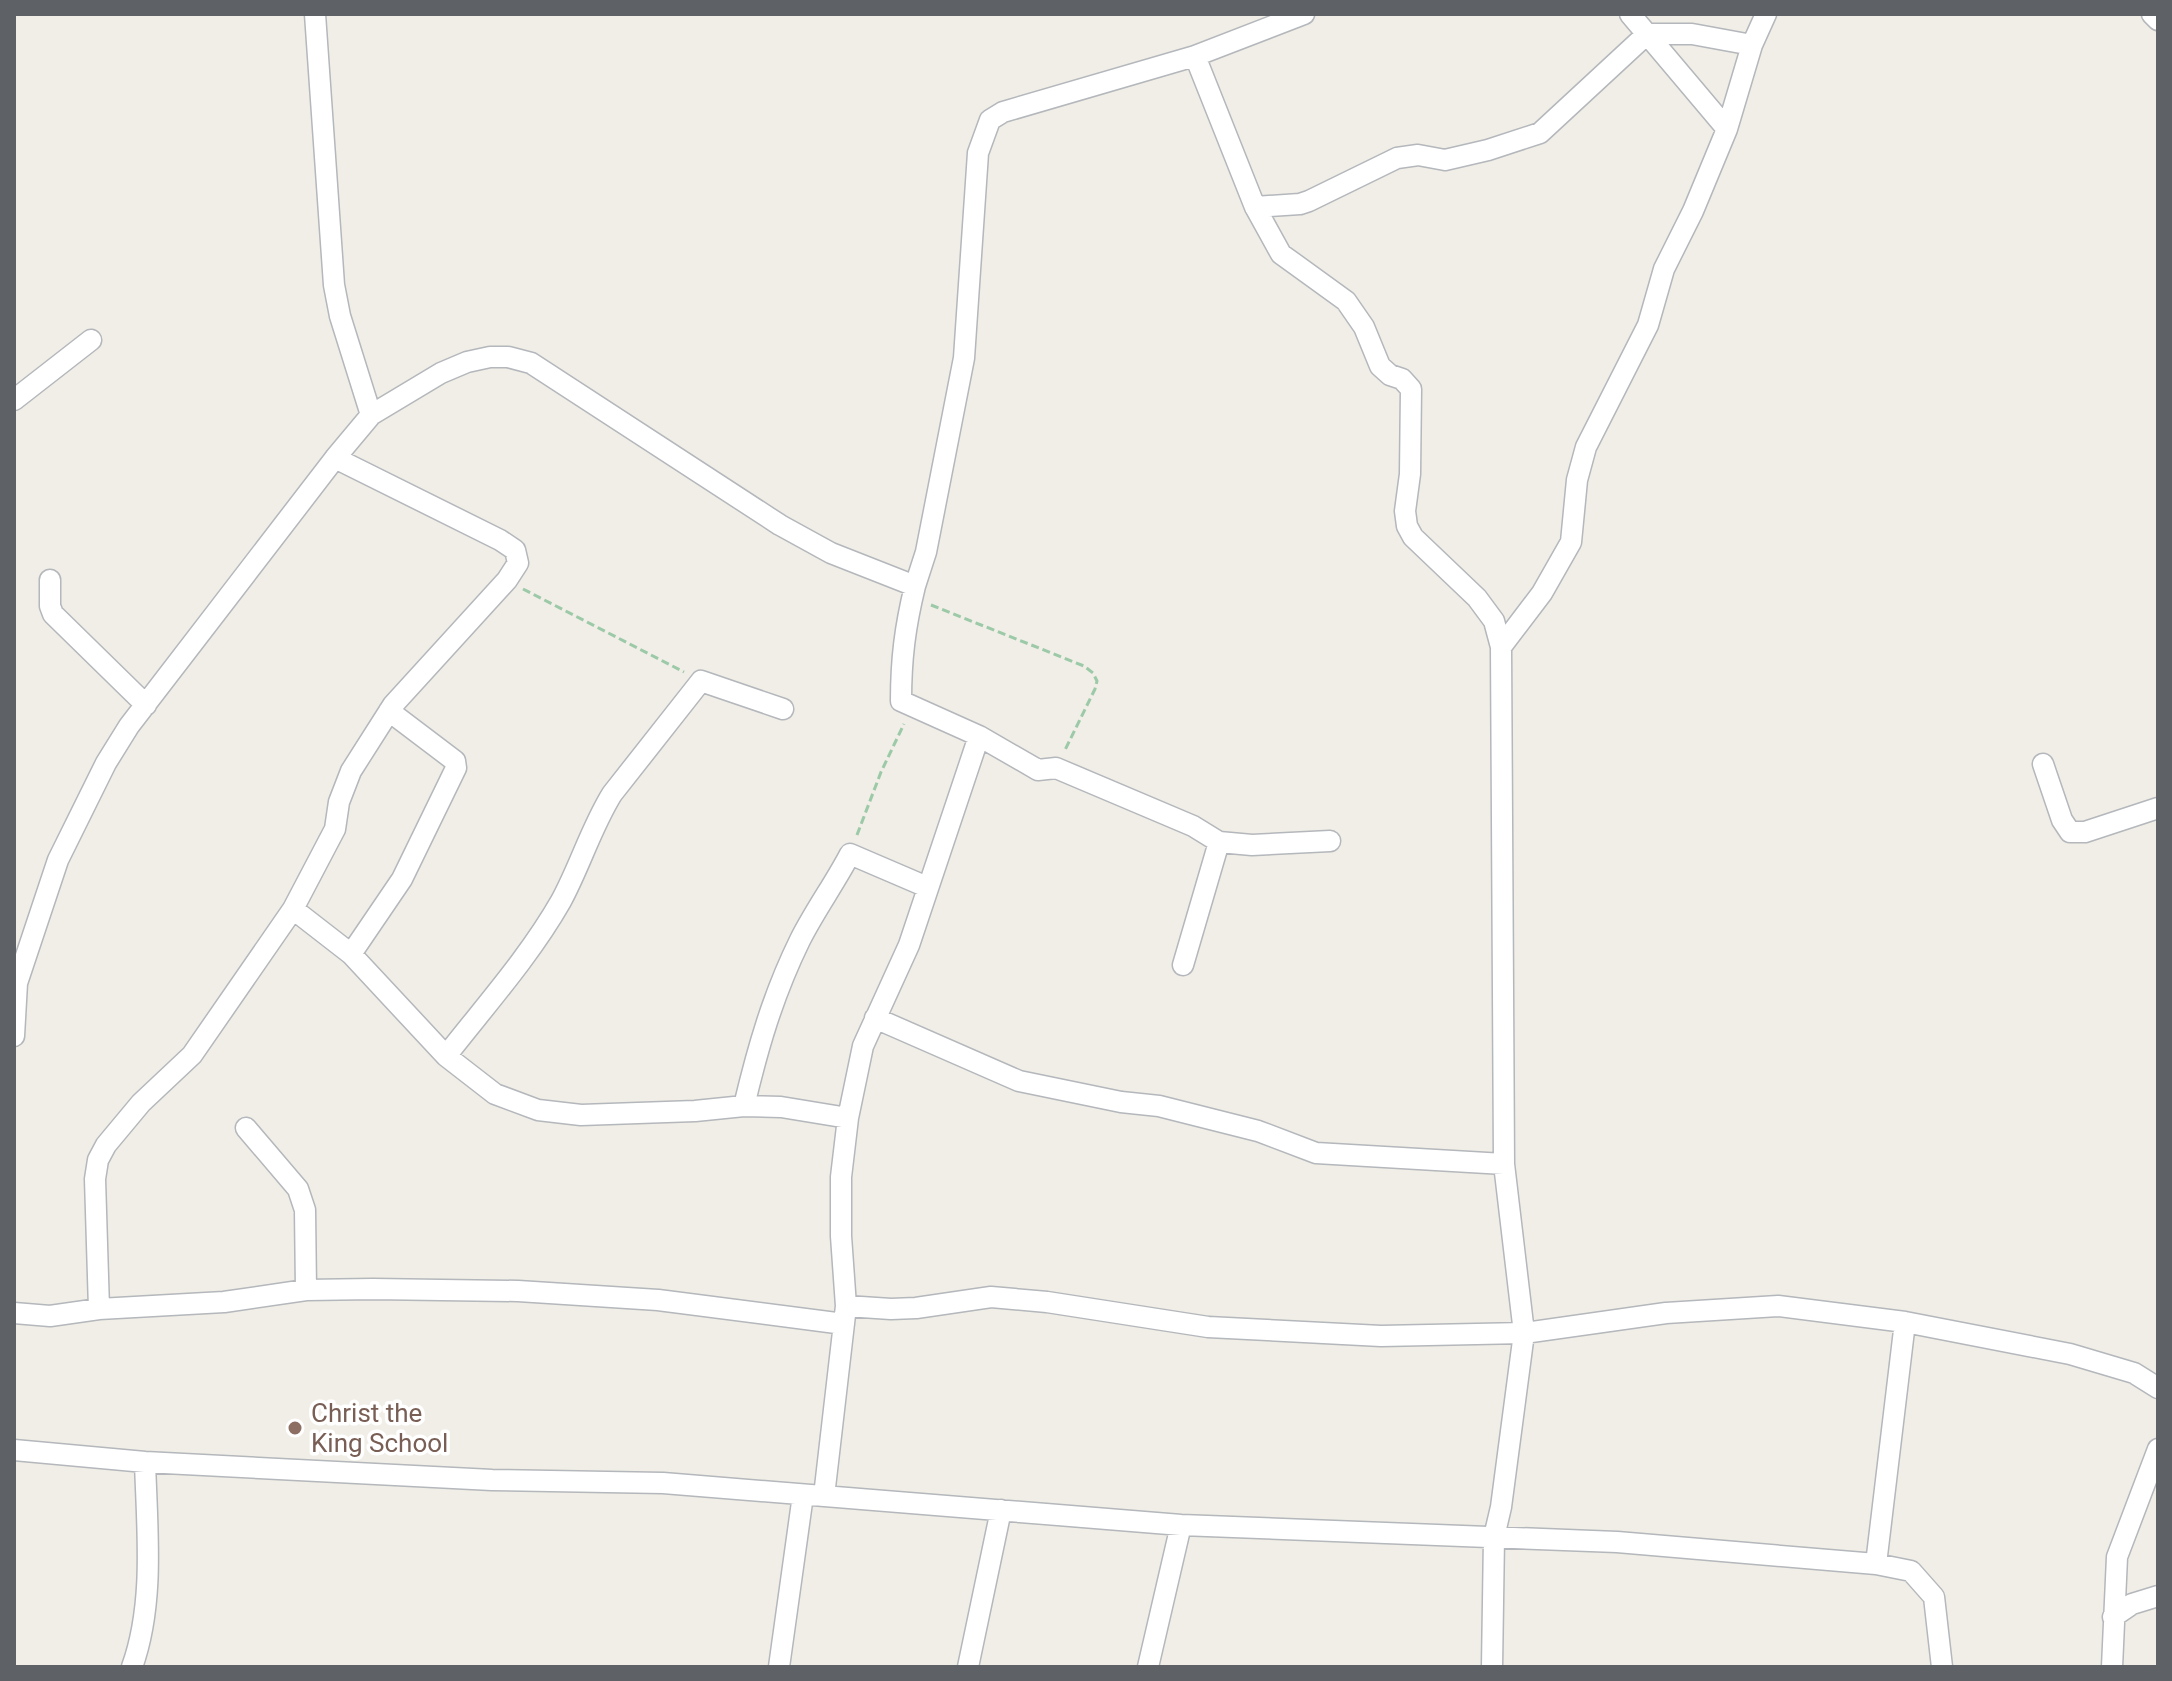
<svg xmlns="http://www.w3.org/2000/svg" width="2172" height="1681" font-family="Roboto,sans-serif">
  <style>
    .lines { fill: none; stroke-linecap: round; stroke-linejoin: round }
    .minor-casing { stroke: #b4b7bb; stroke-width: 23 }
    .path { stroke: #9cc9a7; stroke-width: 3; stroke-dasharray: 8 4; stroke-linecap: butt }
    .minor { stroke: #fff; stroke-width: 20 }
    .education-dot { fill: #8d6e63; stroke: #fff; stroke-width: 3 }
    .labels { text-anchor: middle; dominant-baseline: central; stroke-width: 7; stroke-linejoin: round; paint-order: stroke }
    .education-label { font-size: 26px; fill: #785e54; stroke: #fff; text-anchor: start }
  </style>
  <rect width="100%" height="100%" fill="#f0eee6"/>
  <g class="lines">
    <defs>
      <path id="minor" d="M315,14L334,285L340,316L371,415
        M2152,14L2158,20
        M1195,56L1255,207L1281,254L1346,301L1364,327L1380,366L1390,375L1402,379L1411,389L1410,474L1405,511L1407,526L1413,537L1477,598L1494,621L1501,647
        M1727,129L1752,45L1766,14
        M1255,207L1300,204L1309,201L1397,158L1418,155L1445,160L1488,150L1540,133L1647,34H1692L1752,45
        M14,400L91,340
        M50,580V606L53,614L146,705
        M915,586C905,627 901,659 901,701L979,736L1038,770L1056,768L1193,826L1219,842L1252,845L1330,841
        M2043,764L2062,820L2070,832H2085L2158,808
        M293,909L351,954L446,1056L495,1094L538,1110L581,1115L695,1111L744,1106L781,1107L848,1118
        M351,954L402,879L456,768L455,761L389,711
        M1183,965L1219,842
        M14,970L17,983L14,1036
        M17,983L58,860L106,763L129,726L335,458L371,415L441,373L467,362L490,357H508L531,363L780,525L831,553L915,586L926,552L964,358L978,153L990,120L1003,112L1195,56L1304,14
        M875,1018L1019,1081L1121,1102L1159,1106L1258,1131L1316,1153L1504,1164
        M446,1056C485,1006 529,957 561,901C580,866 591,828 612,794L701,681L783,709
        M744,1106C758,1047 773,995 800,940C815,910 835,883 850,854L927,887
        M246,1128L298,1189L305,1210L306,1290
        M846,1306L891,1309L916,1308L991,1297L1047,1302L1208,1327L1381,1336L1524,1333L1666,1313L1778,1306L1905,1322L2070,1354L2134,1373L2158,1388
        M99,1309L95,1179L98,1160L106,1145L141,1103L192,1055L293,909L335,829L339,802L351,771L393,705L507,580L518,563L515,550L500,540L335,458
        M14,1313L50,1316L99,1309L224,1302L306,1290L373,1289L518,1291L658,1300L844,1324
        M14,1450L145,1462L492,1480L663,1483L1181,1525L1617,1542L1876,1564L1911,1571L1934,1597L1942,1667
        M824,1496L846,1306L841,1236V1177L848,1118L863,1046L909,945L979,736
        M1876,1564L1905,1322
        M2113,1617L2132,1604L2158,1596
        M132,1667C155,1603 147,1529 145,1462
        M779,1667L803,1495
        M968,1667L1001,1510
        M1148,1667L1181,1525
        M1492,1667L1494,1537L1501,1507L1524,1333L1504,1164L1501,647L1542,593L1571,542L1577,480L1586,447L1648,325L1664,269L1693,211L1727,129L1630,14
        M2112,1667L2117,1557L2158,1449"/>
    </defs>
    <use href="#minor" class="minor-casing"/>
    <path class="path" d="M523,589L684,672
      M931,605L1084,666L1093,673L1097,681L1095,689L1064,752
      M857,835L881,772L904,724"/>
    <use href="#minor" class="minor"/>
  </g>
  <circle class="education-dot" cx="295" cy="1428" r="8"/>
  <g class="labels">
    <g class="education-label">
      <text x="311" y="1413">Christ the<tspan x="311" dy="30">King School</tspan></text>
    </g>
  </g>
  <rect width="2172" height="1681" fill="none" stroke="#5e6267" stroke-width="32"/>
</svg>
